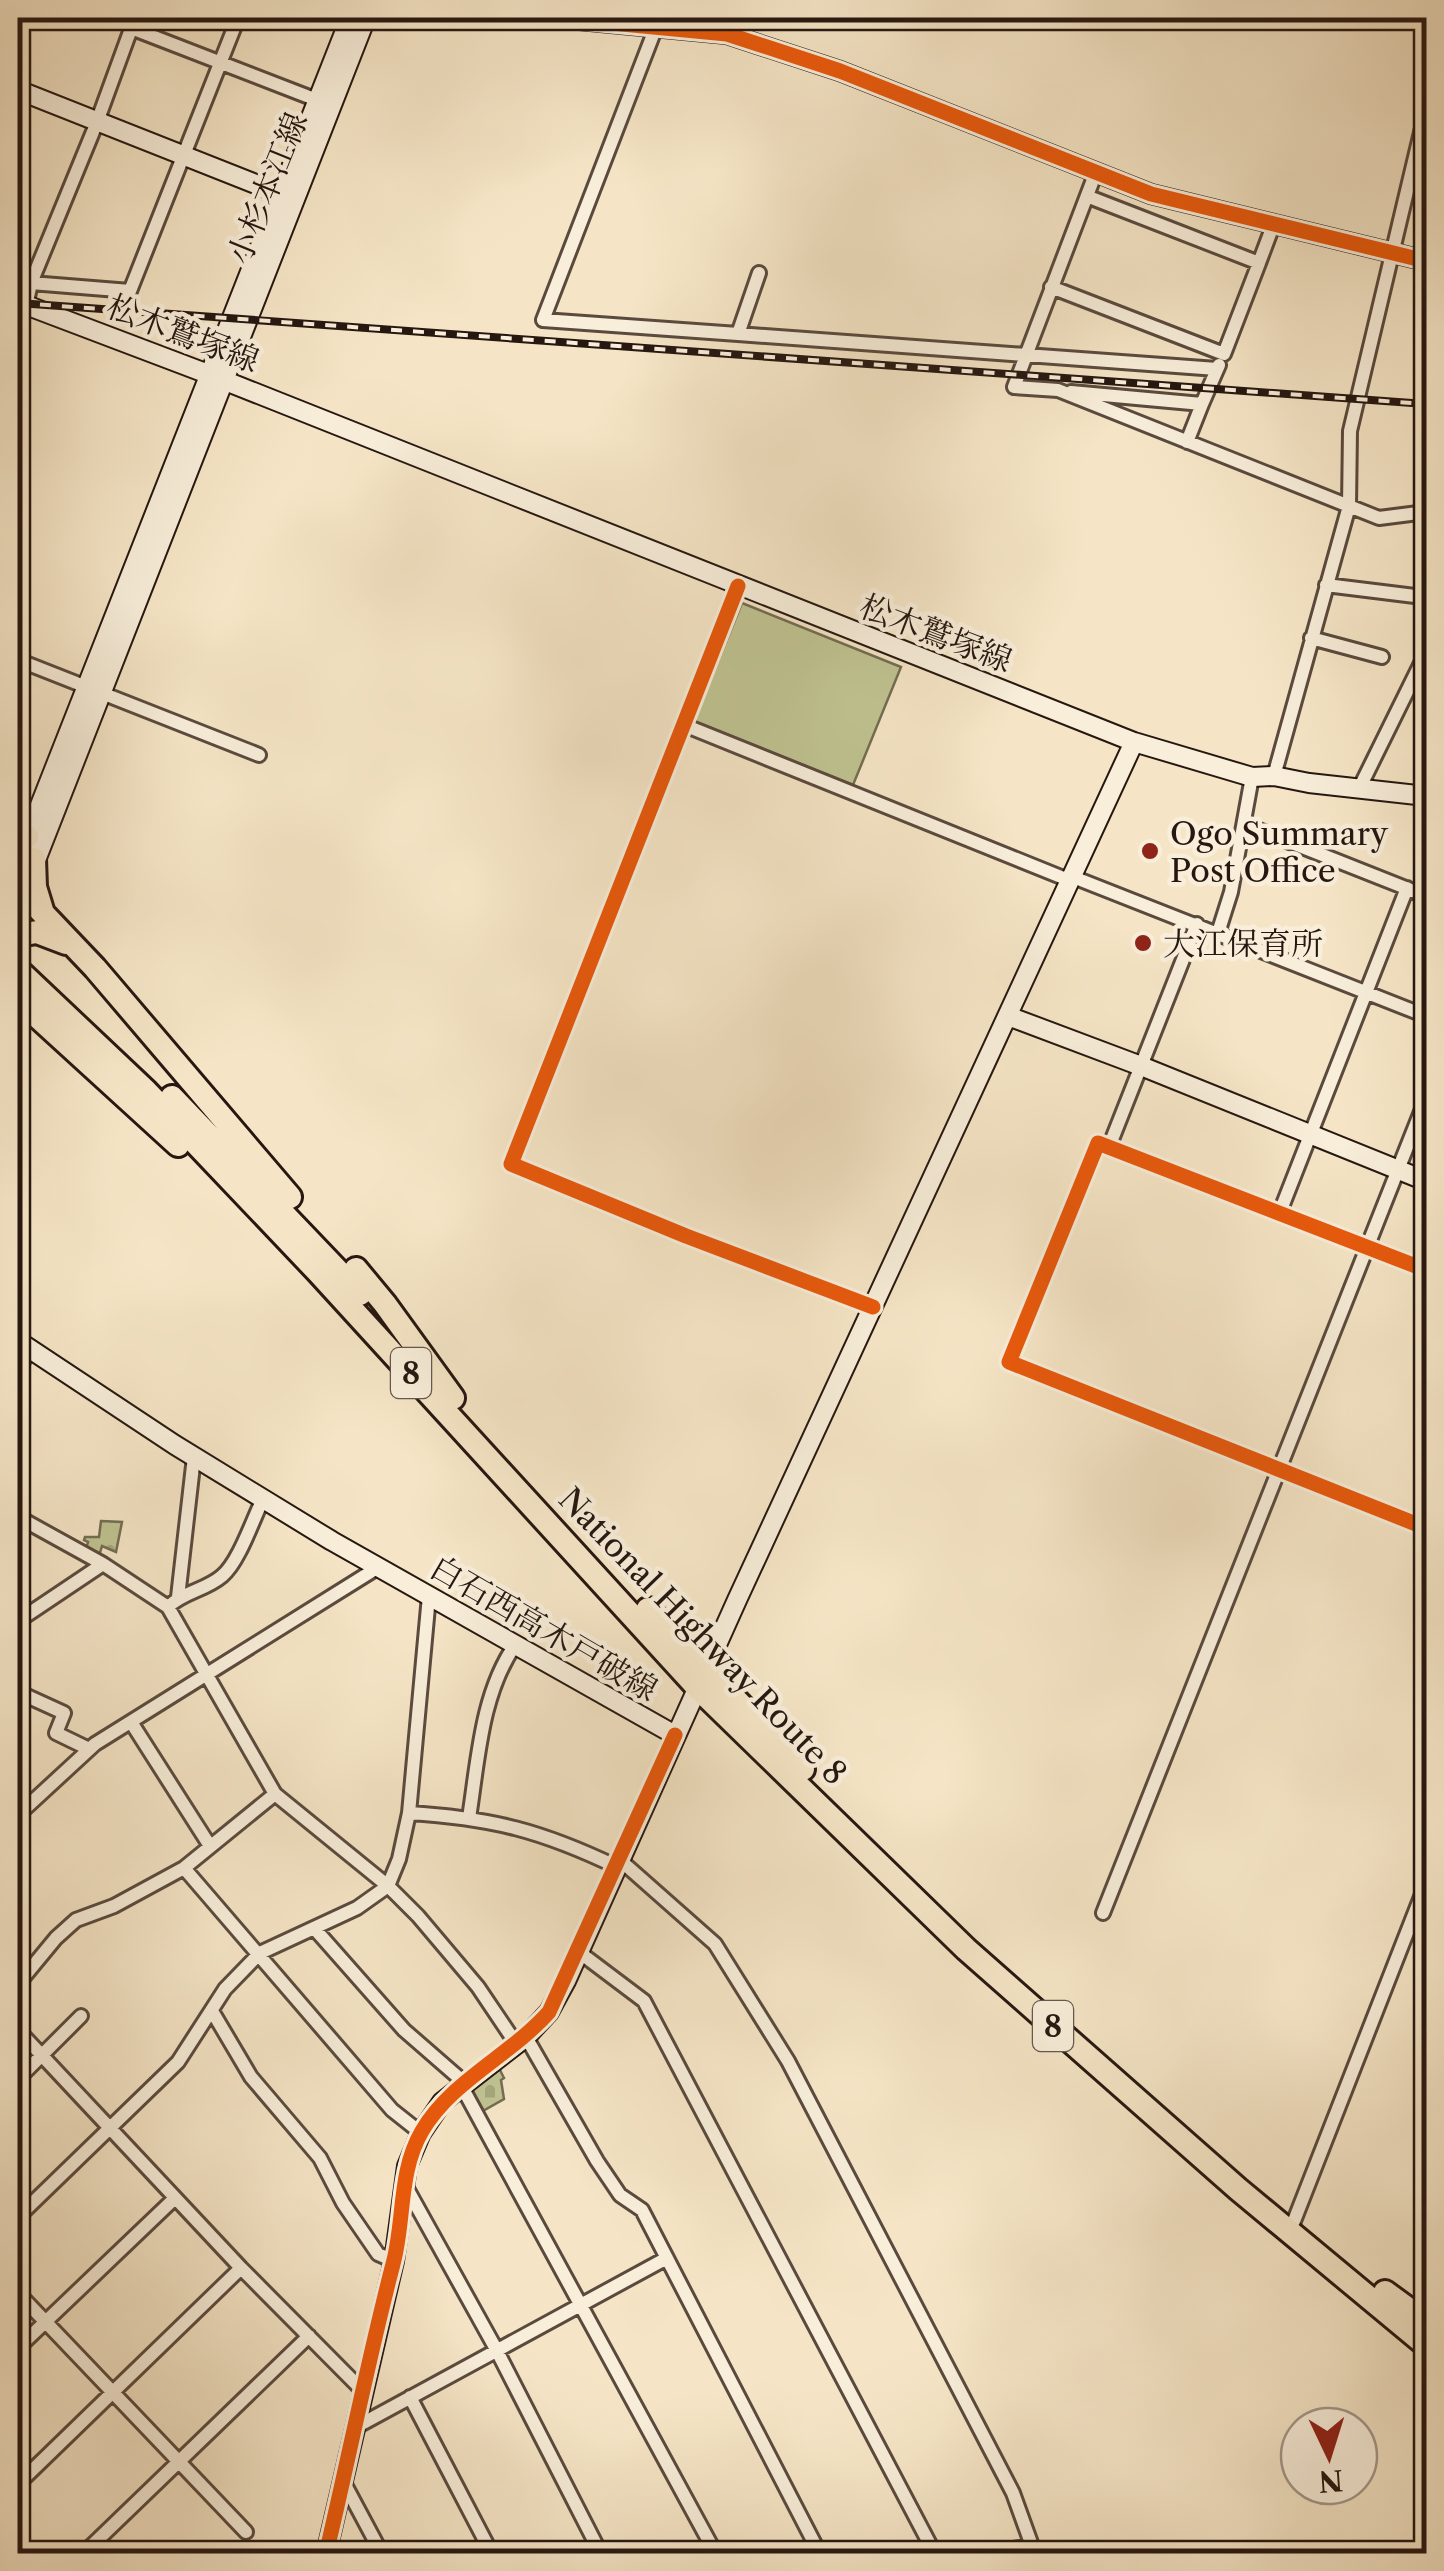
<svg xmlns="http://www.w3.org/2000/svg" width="1444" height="2571" font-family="'Libre Caslon Text','Noto Serif JP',serif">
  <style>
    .cemetery { fill: url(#cemetery-stones); stroke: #736d52; stroke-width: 2.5 }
    .park { fill: #c0c392; stroke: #736d52; stroke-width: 2.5 }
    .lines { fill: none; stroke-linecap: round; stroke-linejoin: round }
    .street-casing { stroke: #5a4a3e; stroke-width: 18 }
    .secondary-casing { stroke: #261711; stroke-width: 22 }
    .highway-casing { stroke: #261711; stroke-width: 28 }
    .street { stroke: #f8eeda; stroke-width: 12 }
    .secondary { stroke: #f8eeda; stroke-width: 18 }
    .highway { stroke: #f5e5c6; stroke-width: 22 }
    .rail-casing { stroke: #261711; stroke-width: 8 }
    .rail { stroke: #f8eeda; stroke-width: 4; stroke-dasharray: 11; stroke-linecap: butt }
    .cycleway-casing { stroke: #f8eeda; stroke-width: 21 }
    .cycleway { stroke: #e8590c; stroke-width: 15 }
    .poi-dot { fill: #8f2418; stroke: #f8eeda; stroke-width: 4 }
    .labels { text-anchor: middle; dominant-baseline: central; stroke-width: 9; stroke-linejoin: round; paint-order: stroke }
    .shield { fill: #f8eeda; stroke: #65584d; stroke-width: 2.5 }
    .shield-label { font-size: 30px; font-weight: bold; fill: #261711 }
    .street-label { font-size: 32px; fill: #261711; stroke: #f8eeda }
    .poi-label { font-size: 32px; fill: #261711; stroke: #f8eeda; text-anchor: start }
  </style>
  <defs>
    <pattern id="cemetery-stones" width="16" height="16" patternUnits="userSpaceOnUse" patternTransform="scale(2.5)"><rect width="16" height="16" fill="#c0c392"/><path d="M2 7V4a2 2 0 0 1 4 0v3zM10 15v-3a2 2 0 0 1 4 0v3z" fill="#a5a77d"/></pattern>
  </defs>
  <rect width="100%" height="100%" fill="#f5e5c6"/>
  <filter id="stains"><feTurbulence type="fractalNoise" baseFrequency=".002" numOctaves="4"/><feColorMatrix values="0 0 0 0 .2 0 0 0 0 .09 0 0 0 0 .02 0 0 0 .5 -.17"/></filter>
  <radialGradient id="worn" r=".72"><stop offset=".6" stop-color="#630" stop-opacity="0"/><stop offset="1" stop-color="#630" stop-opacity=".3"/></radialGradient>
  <path class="cemetery" d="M101,1521L122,1522L116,1552L102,1546L99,1556L86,1549L88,1542L84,1540L85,1537H99Z
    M499,2068L504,2078L501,2080L504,2099L481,2112L468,2089Z"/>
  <path class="park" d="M742,603L901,667L853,785L694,721Z"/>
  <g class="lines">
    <defs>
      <path id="street" d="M656,27L543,320L738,334L759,273
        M131,28L317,100
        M1096,172L1014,387L1058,390L1379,518L1426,512
        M1259,263L1274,223
        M31,283L130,291L238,18
        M1051,287L1224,354L1259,263L1089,197
        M26,306L31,283L97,122L135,18
        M738,334L1217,369
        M1071,392L1202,404L1187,442
        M1202,404L1219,365
        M1326,585L1423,597L1426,612
        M738,586L511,1164L686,1236L873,1307
        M1311,638L1382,657
        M18,660L259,755
        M684,725L1071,881
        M1274,776L1349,506L1350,431L1426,111
        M1360,787L1426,653
        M1244,824L1426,896
        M1073,877L1426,1016
        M1218,933L1231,892L1252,777
        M1109,1147L1197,924
        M1280,1212L1407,888
        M1426,1270L1098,1143L1009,1362L1426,1528
        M18,1373L29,1348
        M18,1517L103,1564L168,1607L275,1794L388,1886L418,1916L478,1987L517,2045
        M178,1597L194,1457
        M168,1607C183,1592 206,1590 222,1576C239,1562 253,1519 263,1499
        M18,1621L103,1564
        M18,1692L64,1713L56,1733L89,1749
        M131,1722L210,1846
        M409,1813C492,1818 542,1831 617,1867
        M18,1815L95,1744L377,1568
        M469,1818C478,1761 481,1694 515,1645
        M620,1860L715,1944L788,2061L1013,2493L1035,2554
        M184,1868L392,2110L421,2133
        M1103,1913L1426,1099
        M314,1928L404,2030L466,2084
        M579,1952L644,2001L935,2554
        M18,1984L56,1938L76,1920L114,1906L184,1868L275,1794
        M212,2011L251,2077L320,2158L343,2203L378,2254L394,2261
        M18,2030L241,2268L364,2392
        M526,2037L597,2161L620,2195L642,2210L820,2554
        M18,2079L81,2016
        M462,2087L716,2554
        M405,2185L496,2349L601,2554
        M18,2217L178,2062L225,1989L260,1953L357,1908L388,1886L399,1859L409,1813L429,1596
        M1294,2221L1426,1884
        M18,2293L246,2532
        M18,2348L175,2198
        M410,2397L492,2554
        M356,2427L667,2258
        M343,2481L382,2554
        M18,2484L241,2268
        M83,2554L309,2336
        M984,2554L1031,2546"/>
      <path id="secondary" d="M559,18L727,34L840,71L1151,194L1426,261
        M18,90L281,194
        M18,302L208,374L1134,742L1252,777L1274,776L1309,783L1426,796
        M18,861L350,18
        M18,906L366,18
        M1008,1016L1141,1066L1426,1181
        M18,1341L175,1445L332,1541L675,1735
        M326,2554L394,2261L407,2166L421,2133L442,2102L526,2037L549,2012L566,1981L737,1600L1134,742"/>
      <path id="highway" d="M18,843L27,837
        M34,859L35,887L42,910
        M18,887L95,968L290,1197
        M18,935L37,932L66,943
        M18,970L146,1091L318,1272L698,1688L966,1949L1238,2189L1426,2345
        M18,999L178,1145
        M172,1097L360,1294
        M356,1269L385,1304L453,1398
        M648,1609L803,1769
        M1385,2292L1426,2322"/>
    </defs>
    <use href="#street" class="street-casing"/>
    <use href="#secondary" class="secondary-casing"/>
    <use href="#highway" class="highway-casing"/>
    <use href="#street" class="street"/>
    <use href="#secondary" class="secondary"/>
    <use href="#highway" class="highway"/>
    <defs>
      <path id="rail" d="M18,303L1426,404"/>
    </defs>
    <use href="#rail" class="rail-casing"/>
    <use href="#rail" class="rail"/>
    <defs>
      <path id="cycleway" d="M559,18L727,34L840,71L1151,194L1426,261
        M738,586L511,1164L686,1236L873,1307
        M1426,1270L1098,1143L1009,1362L1426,1528
        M326,2554C349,2457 368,2360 393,2264C405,2220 398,2172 422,2131C451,2081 511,2055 549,2012L675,1735"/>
    </defs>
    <use href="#cycleway" class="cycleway-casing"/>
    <use href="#cycleway" class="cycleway"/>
  </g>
  <g class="poi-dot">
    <circle cx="1150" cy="851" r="10"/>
    <circle cx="1143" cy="943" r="10"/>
  </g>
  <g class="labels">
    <g class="shield">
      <rect x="391" y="1348" width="40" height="50" rx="8"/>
      <rect x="1033" y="2001" width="40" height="50" rx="8"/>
    </g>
    <g class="shield-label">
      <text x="411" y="1373">8</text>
      <text x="1053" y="2026">8</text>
    </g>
    <g class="street-label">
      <text transform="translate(267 188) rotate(-68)">小杉本江線</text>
      <text transform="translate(183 333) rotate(21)">松木鷲塚線</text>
      <text transform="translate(936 633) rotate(21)">松木鷲塚線</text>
      <text transform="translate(544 1628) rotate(30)">白石西高木戸破線</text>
      <text transform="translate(703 1636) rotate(46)">National Highway Route 8</text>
    </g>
    <g class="poi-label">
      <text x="1170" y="833">Ogo Summary<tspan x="1170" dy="37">Post Office</tspan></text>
      <text x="1163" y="943">大江保育所</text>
    </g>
  </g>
  <rect width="1444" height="2571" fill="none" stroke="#f5e5c6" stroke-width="60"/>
  <rect x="20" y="20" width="1404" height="2531" fill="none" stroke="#261711" stroke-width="5"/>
  <rect x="30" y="30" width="1384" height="2511" fill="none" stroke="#261711" stroke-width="2.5"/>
  <g transform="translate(1329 2456) rotate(176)"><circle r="48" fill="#f8eeda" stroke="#a4988a" stroke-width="2.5"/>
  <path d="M0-8L18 38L0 25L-18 38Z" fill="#8f2418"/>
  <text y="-15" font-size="28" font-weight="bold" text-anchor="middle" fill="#261711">N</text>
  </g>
  <rect width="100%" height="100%" filter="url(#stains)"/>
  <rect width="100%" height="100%" fill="url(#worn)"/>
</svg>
